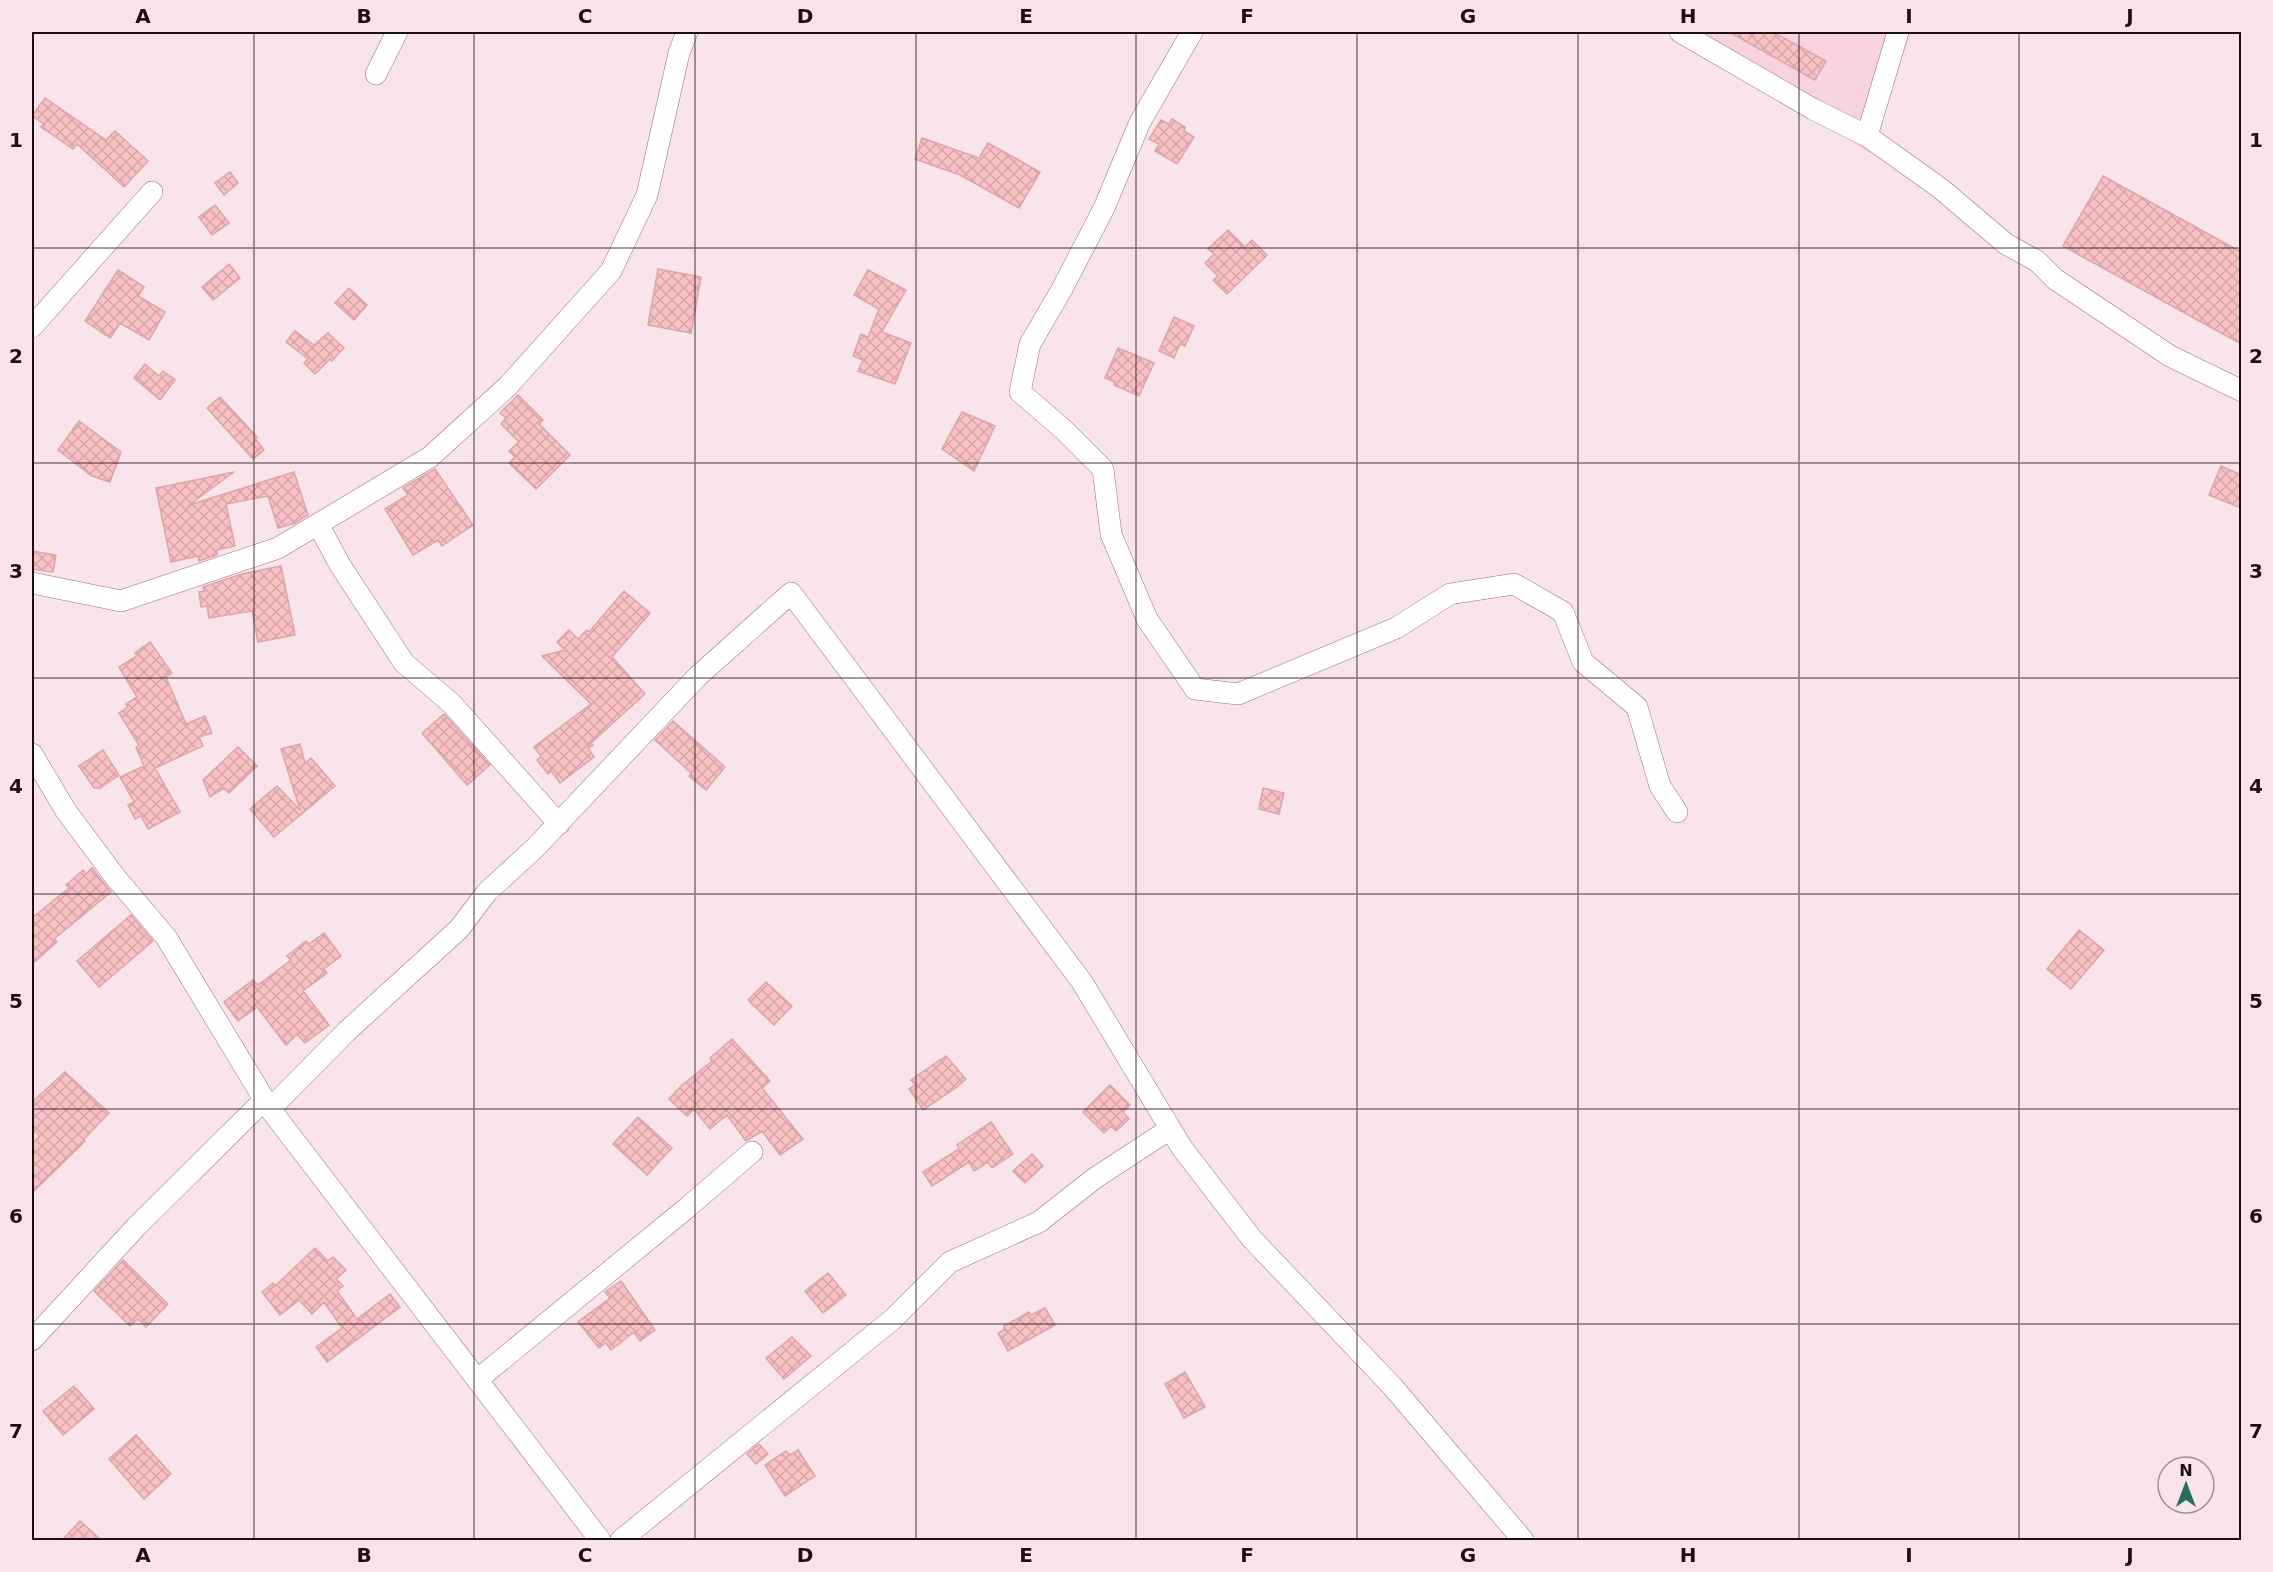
<svg xmlns="http://www.w3.org/2000/svg" width="2273" height="1572" font-family="'DejaVu Sans',sans-serif">
  <style>
    .built { fill: #f7d2df }
    .building { fill: url(#building-cross-hatch); stroke: #dca5a8; stroke-width: 1.5 }
    .lines { fill: none; stroke-linecap: round; stroke-linejoin: round }
    .minor-casing { stroke: #9d6d7f; stroke-width: 22 }
    .minor { stroke: #fff; stroke-width: 21 }
    .grid { fill: none; stroke: #1f0d14; stroke-width: 1.5; stroke-opacity: 0.55 }
    .neatline { fill: none; stroke: #1f0d14; stroke-width: 2 }
    .grid-label { font-size: 20px; text-anchor: middle; font-weight: bold; fill: #1f0d14 }
  </style>
  <defs>
    <pattern id="building-cross-hatch" width="8" height="8" patternUnits="userSpaceOnUse" patternTransform="scale(1.5)"><rect width="8" height="8" fill="#f9c1c3"/><path d="M0 0l8 8M0 8l8-8" fill="none" stroke="#d5a5a7"/></pattern>
  </defs>
  <rect width="100%" height="100%" fill="#fae4eb"/>
  <path class="built" d="M1693,32H1911L1870,154Z"/>
  <path class="building" d="M1729,32H1773L1826,61L1815,80Z
    M45,98L106,140L115,131L148,161L124,187L77,144L73,149L41,127L44,124L32,116Z
    M1172,119L1185,127L1184,131L1194,137L1177,164L1155,151L1159,144L1149,139L1161,120L1169,124Z
    M922,138L979,158L988,143L1040,172L1019,208L960,175L915,159Z
    M230,172L238,183L224,195L215,183Z
    M2103,176L2241,252V344L2063,246Z
    M215,205L229,223L212,235L199,217Z
    M1228,230L1245,247L1252,240L1267,255L1227,294L1213,280L1218,276L1205,263L1214,254L1208,249Z
    M229,264L240,278L213,300L202,287Z
    M658,269L701,277L691,333L648,325Z
    M118,270L144,287L138,296L165,312L149,340L120,323L110,338L85,321Z
    M868,270L906,290L882,332L911,343L895,384L858,371L863,360L853,356L861,334L868,337L879,309L854,295Z
    M349,288L367,305L354,320L335,303Z
    M1174,317L1194,326L1185,346L1180,344L1174,358L1159,351Z
    M295,331L314,345L328,333L344,348L332,361L330,359L315,374L304,363L308,359L286,342Z
    M1118,348L1154,363L1139,396L1114,385L1115,382L1105,378Z
    M145,364L159,376L163,371L175,380L160,400L134,378Z
    M518,395L543,420L539,424L570,455L536,489L509,463L515,457L509,451L519,442L501,424L506,418L500,413Z
    M220,397L257,437L255,438L264,450L253,459L207,408Z
    M962,412L995,426L974,471L942,449Z
    M79,421L121,452L110,482L92,476L58,450Z
    M2221,466L2241,475V508L2209,495Z
    M435,469L473,525L442,546L438,540L413,555L385,509L408,495L403,488Z
    M234,472L189,505L294,472L308,515L295,523L278,528L268,496L226,504L235,546L217,550V555L199,561L198,556L171,562L156,488Z
    M32,551L56,555L53,572L32,569Z
    M281,566L295,635L258,642L252,611L209,618L207,606L201,607L199,592L204,591L203,587L242,574Z
    M624,591L650,613L612,657L645,694L591,743L593,745L588,748L594,757L560,783L551,771L548,774L537,760L541,756L534,747L591,704L542,656L565,650L557,642L569,630L578,639L587,630L589,632Z
    M150,642L172,673L166,677L186,724L205,716L212,733L199,737L203,746L155,768L180,812L148,829L141,816L135,819L128,805L134,802L120,777L144,766L136,747L139,745L119,713L128,707L126,704L137,697L119,667L137,656L135,653Z
    M444,714L490,765L467,785L422,733Z
    M673,721L725,767L706,790L689,776L691,773L655,740Z
    M300,744L305,763L311,758L335,786L274,837L250,809L277,786L300,810L281,749Z
    M238,747L257,766L229,793L224,788L210,797L203,780Z
    M103,750L119,775L100,788H94L79,766Z
    M1263,788L1284,793L1279,814L1259,809Z
    M92,868L111,892L54,939L57,942L32,964V918L69,888L66,885L83,870L86,874Z
    M131,915L153,941L99,987L77,961Z
    M2079,930L2104,950L2071,989L2047,969Z
    M324,933L341,956L324,969L327,973L303,991L329,1025L305,1043L297,1034L286,1045L257,1007L238,1021L224,1002L253,980L258,985L291,960L287,956L306,941L309,944Z
    M766,982L792,1006L774,1025L748,1000Z
    M732,1039L770,1081L762,1088L803,1139L780,1155L762,1131L746,1141L727,1115L710,1129L694,1109L687,1116L669,1099L681,1086L712,1061L710,1058Z
    M946,1056L966,1079L957,1087L923,1110L909,1089L915,1085L911,1080Z
    M65,1072L109,1113L84,1139L85,1141L32,1193V1144L39,1136L32,1128V1102Z
    M1110,1085L1130,1105L1123,1112L1129,1119L1116,1131L1111,1126L1104,1133L1083,1112Z
    M638,1117L672,1148L647,1175L613,1144Z
    M991,1122L1013,1154L992,1168L988,1162L974,1171L969,1162L932,1186L923,1172L959,1149L957,1145Z
    M1032,1154L1043,1166L1025,1183L1013,1171Z
    M315,1248L328,1261L333,1257L346,1270L336,1279L343,1286L337,1291L357,1319L390,1294L400,1307L327,1362L316,1347L342,1328L324,1302L312,1314L299,1300L280,1315L262,1292L273,1283L275,1286Z
    M123,1260L168,1304L146,1327L138,1319L130,1326L94,1291Z
    M828,1273L846,1295L823,1313L805,1291Z
    M621,1281L655,1330L640,1341L634,1332L611,1350L606,1343L599,1348L578,1322L610,1298L605,1292Z
    M1045,1308L1055,1325L1008,1351L998,1333L1004,1330V1326L1029,1312L1031,1315Z
    M792,1337L811,1356L784,1379L766,1358Z
    M1185,1372L1205,1407L1184,1418L1165,1384Z
    M74,1386L94,1409L63,1435L43,1411Z
    M136,1435L171,1474L144,1499L109,1459Z
    M759,1444L768,1454L756,1464L747,1454Z
    M798,1450L815,1476L785,1496L765,1465L786,1451L790,1455Z
    M80,1521L101,1540H62Z"/>
  <g class="lines">
    <defs>
      <path id="minor" d="M1192,32L1140,122L1104,208L1062,289L1030,344L1020,392L1064,430L1103,469L1111,534L1147,619L1195,689L1238,694L1396,628L1450,594L1514,584L1563,612L1583,662L1637,707L1660,786L1677,812
        M1680,32L1813,109L1867,136L1940,188L2006,244L2037,261L2055,279L2170,356L2242,391
        M376,74L397,32
        M1867,136L1898,32
        M32,327L152,192
        M318,524L340,565L404,663L452,704L559,824
        M32,583L121,601L278,548L430,457L508,386L611,271L647,195L679,53L687,32
        M32,754L66,811L116,878L166,937L270,1109L600,1540
        M270,1109L347,1031L459,929L487,892L535,848L698,676L791,593L1082,982L1182,1148L1252,1239L1392,1386L1523,1540
        M32,1340L136,1227L264,1100
        M477,1380L688,1207L752,1152
        M621,1540L893,1319L950,1262L1039,1222L1095,1178L1170,1129"/>
    </defs>
    <use href="#minor" class="minor-casing"/>
    <use href="#minor" class="minor"/>
  </g>
  <path class="grid" d="M254,32V1540M474,32V1540M695,32V1540M916,32V1540M1136,32V1540M1357,32V1540M1578,32V1540M1799,32V1540M2019,32V1540M32,248H2242M32,463H2242M32,678H2242M32,894H2242M32,1109H2242M32,1324H2242"/>
  <rect width="2273" height="1572" fill="none" stroke="#fae4eb" stroke-width="66"/>
  <g transform="translate(2186 1485)"><circle r="28" fill="#fae4eb" stroke="#a28e95" stroke-width="1.5"/>
  <path d="M0-4.5L10 22L0 15L-10 22Z" fill="#296b5c"/>
  <text y="-9" font-size="16" font-weight="bold" text-anchor="middle" fill="#1f0d14">N</text>
  </g>
  <rect x="33" y="33" width="2207" height="1506" class="neatline"/>
  <g class="grid-label">
    <text x="143" y="23">A</text>
    <text x="364" y="23">B</text>
    <text x="585" y="23">C</text>
    <text x="805" y="23">D</text>
    <text x="1026" y="23">E</text>
    <text x="1247" y="23">F</text>
    <text x="1468" y="23">G</text>
    <text x="1688" y="23">H</text>
    <text x="1909" y="23">I</text>
    <text x="2130" y="23">J</text>
    <text x="16" y="147">1</text>
    <text x="2256" y="147">1</text>
    <text x="16" y="363">2</text>
    <text x="2256" y="363">2</text>
    <text x="16" y="578">3</text>
    <text x="2256" y="578">3</text>
    <text x="16" y="793">4</text>
    <text x="2256" y="793">4</text>
    <text x="16" y="1008">5</text>
    <text x="2256" y="1008">5</text>
    <text x="16" y="1223">6</text>
    <text x="2256" y="1223">6</text>
    <text x="16" y="1438">7</text>
    <text x="2256" y="1438">7</text>
    <text x="143" y="1562">A</text>
    <text x="364" y="1562">B</text>
    <text x="585" y="1562">C</text>
    <text x="805" y="1562">D</text>
    <text x="1026" y="1562">E</text>
    <text x="1247" y="1562">F</text>
    <text x="1468" y="1562">G</text>
    <text x="1688" y="1562">H</text>
    <text x="1909" y="1562">I</text>
    <text x="2130" y="1562">J</text>
  </g>
</svg>
